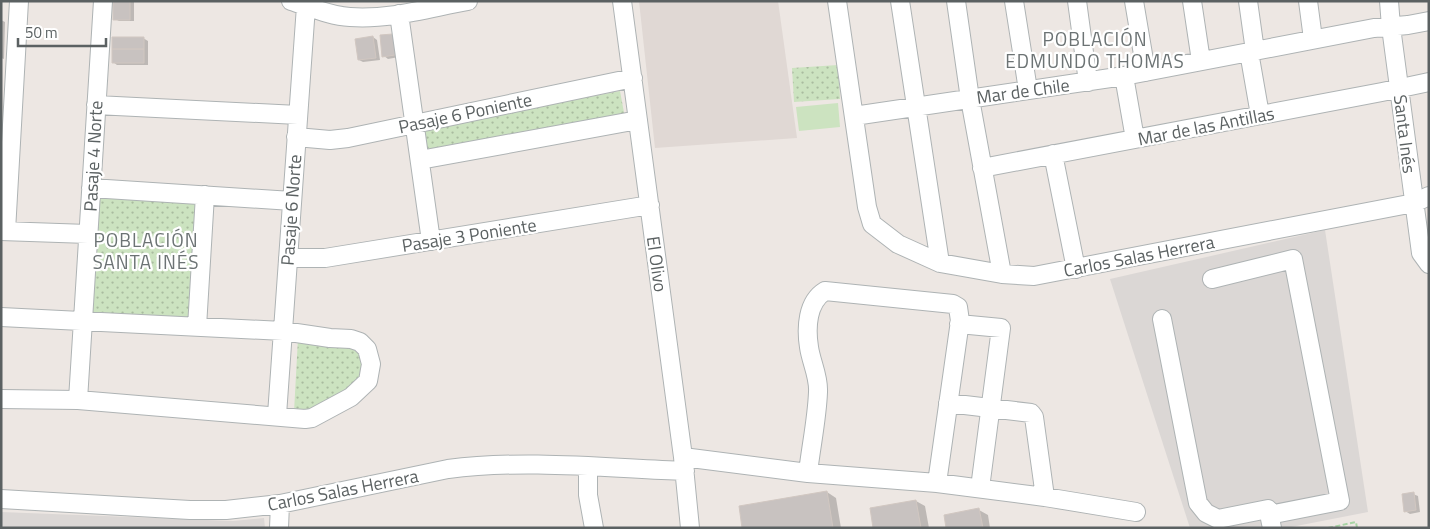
<svg xmlns="http://www.w3.org/2000/svg" width="1430" height="529" font-family="'Titillium Web',sans-serif">
  <style>
    .industrial { fill: #dbd7d5 }
    .education { fill: #e0d8d4 }
    .grass { fill: url(#grass-dots) }
    .pitch { fill: #cce3c0 }
    .shadow { fill: #0003 }
    .building { fill: #c8c2c0; stroke: #d1c7c1 }
    .lines { fill: none; stroke-linecap: round; stroke-linejoin: round }
    .minor-casing { stroke: #aeb3b4; stroke-width: 20 }
    .path { stroke: #a7d4a4; stroke-width: 2; stroke-dasharray: 5 2.5; stroke-linecap: butt }
    .minor { stroke: #fff; stroke-width: 18 }
    .labels { text-anchor: middle; dominant-baseline: central; stroke-width: 4.5; stroke-linejoin: round; paint-order: stroke }
    .street-label { font-size: 18px; fill: #5b6162; stroke: #fff }
    .neighbourhood-label { font-size: 19px; letter-spacing: 1px; fill: #6c7374; stroke: #fff }
  </style>
  <defs>
    <pattern id="grass-dots" width="8" height="8" patternUnits="userSpaceOnUse" patternTransform="scale(1.25)"><rect width="8" height="8" fill="#cce3c0"/><path d="M2 2h.1M6 6h.1" fill="none" stroke="#a9bb9f" stroke-width="1.8" stroke-linecap="round"/></pattern>
  </defs>
  <rect width="100%" height="100%" fill="#ede7e3"/>
  <path class="industrial" d="M1325,230L1368,512L1286,528H1190L1110,279Z
    M1,512L233,521L264,518L265,528H1Z"/>
  <path class="education" d="M639,1H778L797,138L655,148Z"/>
  <path class="grass" d="M838,65L840,99L794,102L792,68Z
    M620,91L625,118L426,151L421,129Z
    M96,193L200,200L192,319L88,312Z
    M298,338L354,344L362,356V379L315,414L294,412Z"/>
  <path class="pitch" d="M838,103L840,127L799,131L796,107Z"/>
  <path class="shadow" d="M123,1L134,2V21H119L115,19Z
    M1,20L5,22L4,59L1,58Z
    M392,35L397,37L399,57L388,59L384,56Z
    M373,37L377,40L380,60L363,62L359,60Z
    M143,38L148,41V65H117L113,62Z
    M827,492L836,498L841,528H744Z
    M1413,494L1418,496L1420,512L1410,514L1405,511Z
    M916,501L925,506L929,528H874Z
    M979,510L988,515L990,528H948Z"/>
  <path class="building" d="M118,1H130V20H113V2Z
    M393,34L395,55L382,57L380,35Z
    M373,36L376,58L358,60L355,39Z
    M112,37H144V49H112Z
    M112,49H144V63H112Z
    M827,491L833,528H742L739,506Z
    M1414,492L1416,510L1404,512L1402,494Z
    M916,500L921,528H873L870,508Z
    M979,508L983,528H946L944,515Z"/>
  <g class="lines">
    <defs>
      <path id="minor" d="M291,1C310,7 330,16 350,17C389,20 429,8 468,1
        M622,1L683,457L690,528
        M837,1L867,207L872,224L898,244L940,263L1002,274L1034,276L1414,203L1429,196
        M900,1L940,263
        M956,1L970,99L1002,274
        M1014,1L1028,90
        M1077,1L1088,82
        M1134,1L1146,72
        M1192,1L1201,61
        M1248,1L1255,51
        M1308,1L1313,39
        M1389,1L1391,27L1421,253L1429,264
        M399,14L431,241
        M1249,52L1260,115
        M1124,76L1135,139
        M96,105L298,115
        M854,116L1124,76L1374,28L1408,25L1429,21
        M296,137L330,140L348,138L633,78
        M1053,154L1076,269
        M420,160L638,120
        M982,168L1382,92L1429,82
        M91,188L292,201
        M1,231L88,234
        M6,231L19,1
        M288,258H325L650,205
        M1212,279L1293,259L1340,501L1269,515
        M1,317L283,331L330,338L351,339L360,342L367,349L371,364L368,381L351,397L312,418L305,419L78,400L1,399
        M1162,319L1198,503L1206,513L1218,519L1268,509L1272,528
        M959,324L1001,328L980,488
        M197,327L205,195
        M78,400L103,1
        M948,403L1031,413L1034,417L1045,497
        M277,415L306,6
        M683,457L808,473L937,483L1045,497L1136,512
        M588,467V495L594,528
        M808,473C811,446 817,419 818,392C819,376 811,362 809,347C806,328 807,302 825,291L953,304L958,307L960,321L937,483
        M1,499L190,510H226L280,504L448,469C525,459 607,468 685,471
        M279,528L280,504"/>
    </defs>
    <use href="#minor" class="minor-casing"/>
    <path class="path" d="M1328,528L1356,522L1357,528"/>
    <use href="#minor" class="minor"/>
  </g>
  <g class="labels">
    <g class="street-label">
      <text transform="translate(1023 91) rotate(-8)">Mar de Chile</text>
      <text transform="translate(465 113) rotate(-12)">Pasaje 6 Poniente</text>
      <text transform="translate(1206 126) rotate(-11)">Mar de las Antillas</text>
      <text transform="translate(1405 134) rotate(83)">Santa Inés</text>
      <text transform="translate(93 156) rotate(-87)">Pasaje 4 Norte</text>
      <text transform="translate(291 210) rotate(-86)">Pasaje 6 Norte</text>
      <text transform="translate(469 235) rotate(-9)">Pasaje 3 Poniente</text>
      <text transform="translate(1139 256) rotate(-11)">Carlos Salas Herrera</text>
      <text transform="translate(657 264) rotate(82)">El Olivo</text>
      <text transform="translate(343 490) rotate(-11)">Carlos Salas Herrera</text>
    </g>
    <g class="neighbourhood-label">
      <text x="1095" y="38">POBLACIÓN<tspan x="1095" dy="22">EDMUNDO THOMAS</tspan></text>
      <text x="146" y="239">POBLACIÓN<tspan x="146" dy="22">SANTA INÉS</tspan></text>
    </g>
  </g>
  <rect width="1430" height="529" fill="none" stroke="#5b6162" stroke-width="5"/>
  <path d="M18 38v8h88v-8" fill="none" stroke="#5b6162" stroke-width="2.5"/>
  <text x="25" y="38" font-size="15" fill="#5b6162" stroke="#ffffff" stroke-width="4" paint-order="stroke">50 m</text>
</svg>
